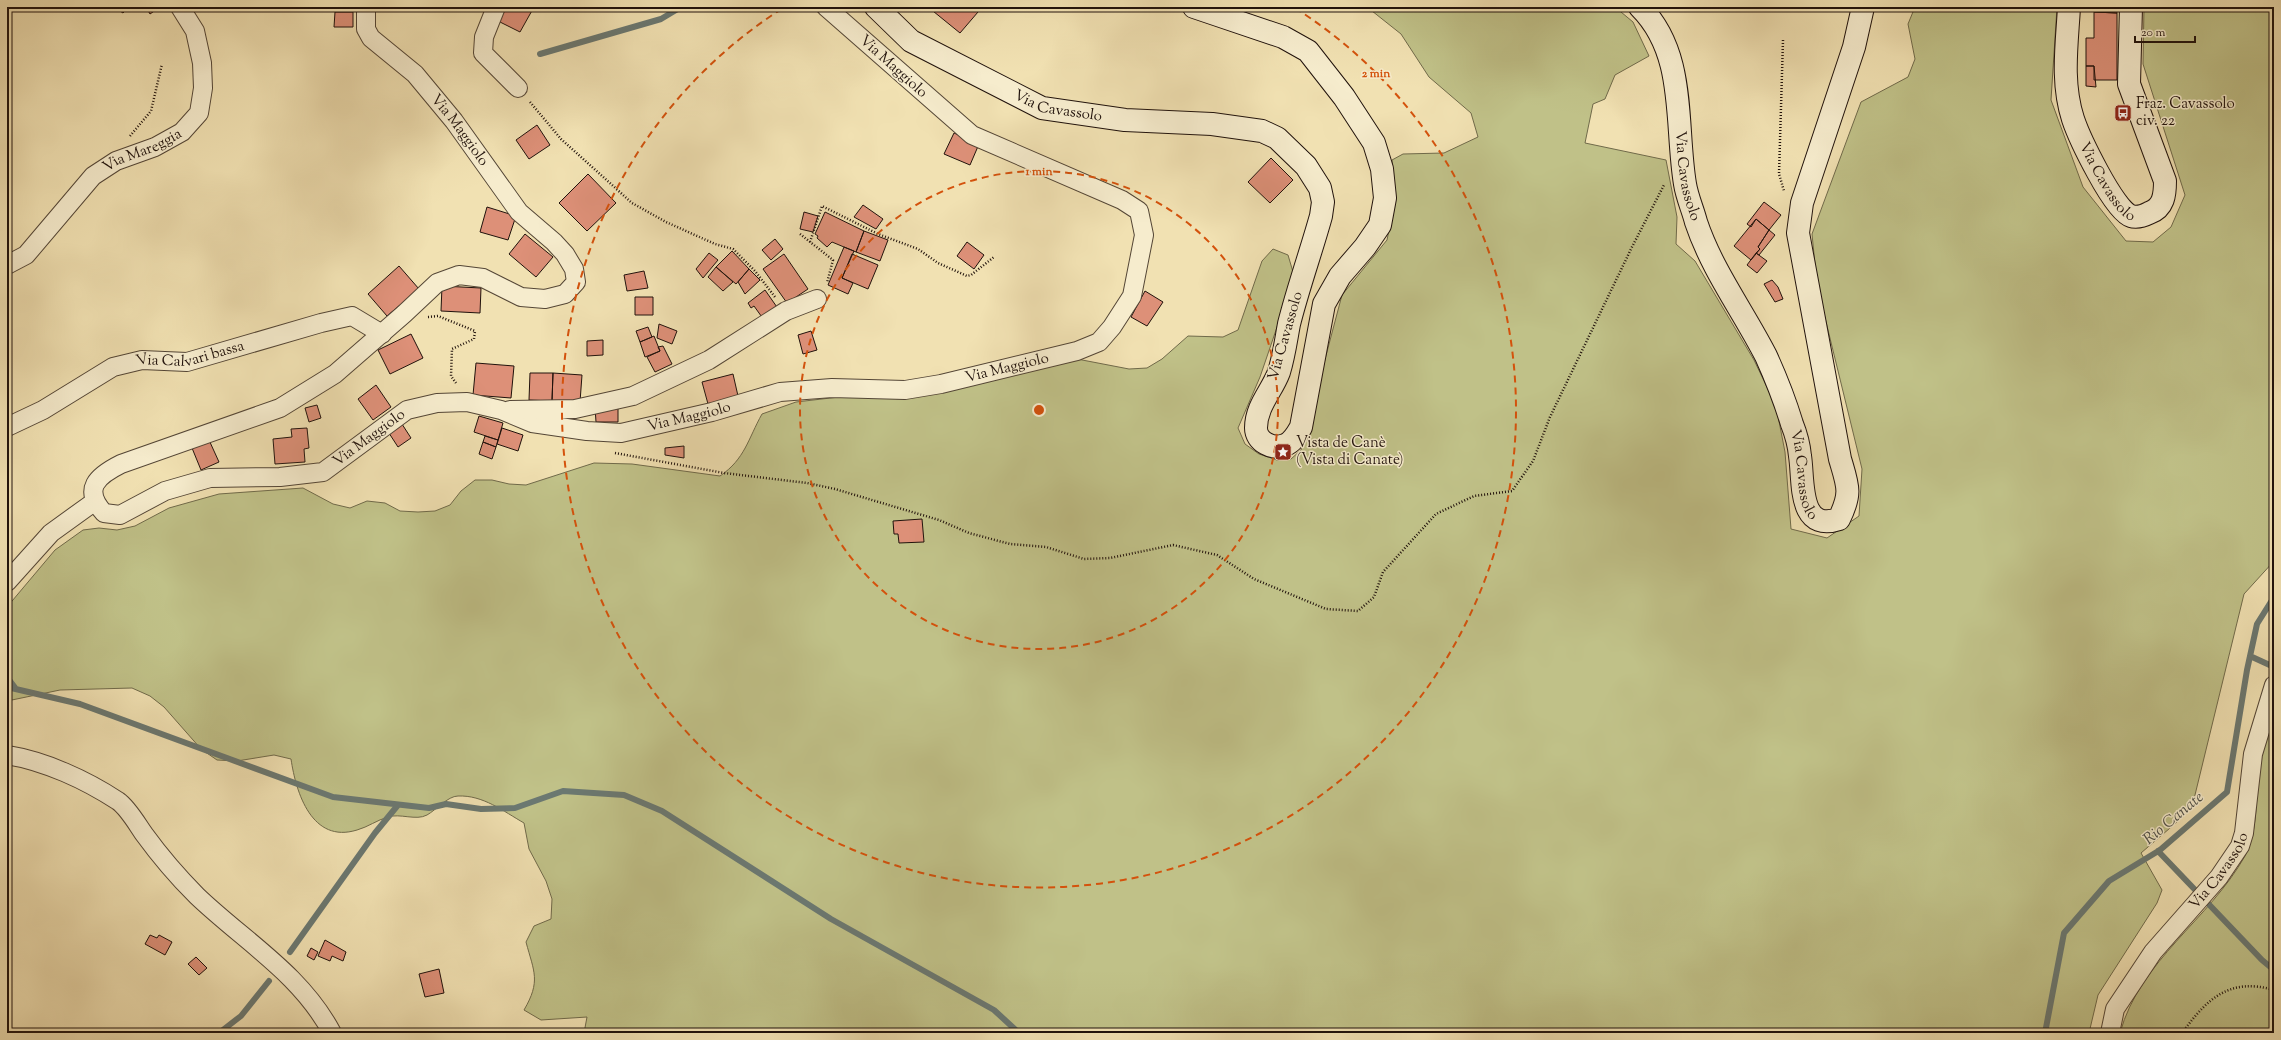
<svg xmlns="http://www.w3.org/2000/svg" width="2281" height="1040" font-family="'Sorts Mill Goudy',serif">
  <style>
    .green { fill: #c0c188; stroke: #706a4a }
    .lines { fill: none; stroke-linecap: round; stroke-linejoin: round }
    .stream { stroke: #6b7871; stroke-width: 6 }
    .building { fill: #dd9078; stroke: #20120c }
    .minor-casing { stroke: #544636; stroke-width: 20 }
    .secondary-casing { stroke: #20120c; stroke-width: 24 }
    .path { stroke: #20120c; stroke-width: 2.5; stroke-dasharray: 1 2; stroke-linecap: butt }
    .minor { stroke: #f6eccd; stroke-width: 18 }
    .secondary { stroke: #f6eccd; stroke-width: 22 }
    .ring { fill: none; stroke: #d4520c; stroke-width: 2; stroke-dasharray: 7 5 }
    .labels { text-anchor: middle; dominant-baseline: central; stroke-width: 3; stroke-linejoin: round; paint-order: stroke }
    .street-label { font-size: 15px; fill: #20120c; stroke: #f6eccd }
    .poi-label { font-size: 15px; fill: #20120c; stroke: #f6eccd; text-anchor: start }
    .water-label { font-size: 16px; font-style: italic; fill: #4c4e47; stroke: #f6eccd }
    .centre { fill: #d4520c; stroke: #f6eccd; stroke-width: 2 }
    .ring-label { font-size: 12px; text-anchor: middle; font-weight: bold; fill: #d4520c; stroke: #f6eccd; stroke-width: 3; stroke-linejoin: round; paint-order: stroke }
  </style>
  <rect width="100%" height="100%" fill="#f1e1b2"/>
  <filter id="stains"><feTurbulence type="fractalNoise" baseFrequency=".005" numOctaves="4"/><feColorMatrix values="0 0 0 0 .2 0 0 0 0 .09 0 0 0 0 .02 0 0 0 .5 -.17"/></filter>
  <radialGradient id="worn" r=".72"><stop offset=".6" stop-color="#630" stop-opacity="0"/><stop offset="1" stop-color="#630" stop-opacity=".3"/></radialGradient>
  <path class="green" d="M1367,7H1615L1633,22L1649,56L1615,75L1605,99L1593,104L1585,143L1666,160L1677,217L1676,244L1695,261L1754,360L1776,406L1785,452L1791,529L1827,538L1859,516L1862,469L1817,285L1812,234L1861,102L1908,77L1915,59L1908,24L1915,7H2057L2051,100L2083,187L2126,241L2153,242L2171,227L2185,195L2143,64L2144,7H2274V561L2244,594L2194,799L2177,822L2141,853L2162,890L2157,903L2098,995L2089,1033H584L587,1017L541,1020L524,1010C541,981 534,972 526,942L534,926L551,919L552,899L546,881L529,849L524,823C503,811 483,795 458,796C448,796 436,810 427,815C416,821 400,813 388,817C377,820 368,827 357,830C312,844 296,793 291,759L274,755L237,761L217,760L201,749L164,707L150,696L132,688L60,690L7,701V607L55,550L83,530L99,528L117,530L135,526L169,508L219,494L303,488L333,504L350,508L367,501L385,503L400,511L418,512L435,511L450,505L461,491L475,480H492L509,484L526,485L594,463L632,464L720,476C745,459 748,439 762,414L796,402L848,396L1077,359L1129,369L1147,368L1162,359L1188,336L1223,337L1238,330L1262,261L1273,249L1288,255L1293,272L1290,289L1260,377L1238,428L1245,444L1259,454L1277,460L1291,459L1301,450L1342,295L1387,240L1395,201L1392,160L1403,154L1444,153L1478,137L1471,113L1429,77L1401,34Z
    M2274,711V1033H2120C2140,960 2209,920 2245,856C2259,829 2255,793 2260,764C2263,745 2268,729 2274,711Z"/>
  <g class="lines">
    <path class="stream" d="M540,54L661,19L681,7
      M2250,656L2274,667
      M7,677L16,689
      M7,687L80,704L333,797L429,808L446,804L481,809L515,808L563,791L624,795L662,811L831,919L994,1010L1019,1033
      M2158,851L2262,960L2274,970
      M290,952L375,833L398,805
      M219,1033L241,1016L269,981
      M2045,1033L2064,933L2109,881L2160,850L2227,792L2247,670L2257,624L2274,597"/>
  </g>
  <path class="building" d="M114,7H129L123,13Z
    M146,7H160L150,14Z
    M505,7H534L520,32L498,21Z
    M928,7H972L978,12L960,33Z
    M2094,7H2117V13L2094,12Z
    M335,12H353V27H334Z
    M2094,12L2117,13V80H2094V66H2086V38H2094Z
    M2086,66H2094L2096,87L2086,86Z
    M537,125L550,145L529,159L516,140Z
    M954,133L979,144L970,165L944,154Z
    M1271,158L1293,180L1270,203L1248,182Z
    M588,174L616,203L587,231L559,203Z
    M1764,202L1781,215L1769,230L1756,219L1751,227L1747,224Z
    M863,205L883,219L876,229L854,217Z
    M487,207L516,216L508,240L480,232Z
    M804,212L818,216L813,232L800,229Z
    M825,212L864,231L856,252L832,242L827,247L817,238L818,236L815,234Z
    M1756,219L1769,230L1758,247L1760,249L1751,260L1734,246Z
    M1769,230L1775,235L1759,255L1756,253L1760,249L1758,247Z
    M864,231L888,240L880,261L856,252Z
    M525,234L553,257L536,277L509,254Z
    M775,239L783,249L771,260L762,250Z
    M967,242L984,255L974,269L957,256Z
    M844,247L854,251L842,278L853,283L848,294L828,285Z
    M732,251L749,269L736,284L716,267Z
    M709,253L718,260L703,278L696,269Z
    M1756,253L1767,261L1757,273L1747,265Z
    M784,254L808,289L787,303L763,269Z
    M852,254L878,265L868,289L842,278Z
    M399,266L419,289L387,316L368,294Z
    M716,267L733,282L723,291L708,277Z
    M749,269L760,280L745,294L738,282Z
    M644,271L648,288L627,291L624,275Z
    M1772,280L1778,287L1783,299L1775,302L1764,284Z
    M442,286L481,288L480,313L441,311Z
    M765,290L779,310L764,320L754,306L751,308L748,303Z
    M1145,291L1163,302L1147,326L1131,317Z
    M635,297H653V315H635Z
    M659,324L677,331L672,344L657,338Z
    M648,327L652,337L640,342L636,331Z
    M811,331L817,350L803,354L798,335Z
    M411,334L423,358L390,374L378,350Z
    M654,336L660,351L645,357L640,342Z
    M603,340V355L587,356V341Z
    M663,346L672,364L655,372L647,357L660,351L658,347Z
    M476,363L514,366L511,398L473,395Z
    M530,373H553L552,401L529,400Z
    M553,373L582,375L580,402L552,401Z
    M733,374L738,396L708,404L702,382Z
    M376,385L391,407L373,420L358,399Z
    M317,405L321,418L309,422L305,408Z
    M595,407H618V422H596Z
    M479,416L503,423L498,440L474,432Z
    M400,421L411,438L398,447L387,430Z
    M307,428L309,448L304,449L305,462L275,464L273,439L292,437L291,429Z
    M502,428L523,435L518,451L497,444Z
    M485,436L498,440L496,447L483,442Z
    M209,440L219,462L201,470L192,448Z
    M483,442L496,447L492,459L479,454Z
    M684,446V458L665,455V448Z
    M922,519L924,542L899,543L898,534H894L893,521Z
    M150,935L157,938L159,935L172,942L165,955L145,944Z
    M325,940L346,952L343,961L332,956L330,961L318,956Z
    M311,948L318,952L314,960L307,956Z
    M196,957L207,968L199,975L188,964Z
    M439,969L444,993L425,997L419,974Z"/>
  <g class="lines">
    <defs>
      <g id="minor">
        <path id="s1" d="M366,7V29L371,38L415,74L454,121L519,212L554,242L565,254L574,269L576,282L565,294L545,299L521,297L483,278L459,275L437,283L404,314L335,374L280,408L121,464C97,476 82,489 104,513L120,515L165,491L210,478L280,477L323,472L407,410L437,403L467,402L501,410L532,423L587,431L621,433L712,412L780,392L832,388L905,390L941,384L1077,351L1099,342L1112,327L1132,296L1144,235L1139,211L1122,200L972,135L826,7"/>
        <path d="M496,7L484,37L483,53L518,88"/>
        <path id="s2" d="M7,265L26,255L93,176L116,161L155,147L182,132L199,113L203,88L202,63L195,31L180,7"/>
        <path d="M510,410L575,409L633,396L709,360L786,311L817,299"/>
        <path id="s3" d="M7,427L43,410L113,367L142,360L187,362L321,323L352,316L382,334"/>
        <path d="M7,582L51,533L94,502"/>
        <path d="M7,755C45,761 86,780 118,801C128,808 137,824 144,834C160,856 178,877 197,896C244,941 301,974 332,1033"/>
        <path id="s4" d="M2110,1033L2115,1009L2153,952L2219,877L2240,846L2244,833L2253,754L2274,685"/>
      </g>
      <g id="secondary">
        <path id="s5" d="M876,7L911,41L1042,108L1125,120L1212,124L1262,131L1277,138L1306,166L1320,188L1323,202L1321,216C1311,252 1298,288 1289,324C1286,340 1284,356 1279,372C1272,391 1256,406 1256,428C1256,442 1273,450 1285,445C1293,442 1297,434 1301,427L1324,304L1340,276L1365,247L1380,225L1385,198L1382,169L1374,143L1344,97L1308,51L1283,37L1194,7"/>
        <path id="s6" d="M1640,7C1687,54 1675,124 1685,184C1687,197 1693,210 1696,222C1712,270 1743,311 1766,356C1776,378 1785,401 1792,424C1796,434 1799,445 1800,456C1804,479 1797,533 1839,519C1852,493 1848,486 1840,459L1798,233L1802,203L1854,47L1863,7"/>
        <path id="s7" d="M2069,7C2067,44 2061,82 2073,119C2079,137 2114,211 2131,216C2137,218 2143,216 2149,213C2164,208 2165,194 2165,181L2129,84L2131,7"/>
      </g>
    </defs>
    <use href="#minor" class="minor-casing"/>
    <use href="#secondary" class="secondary-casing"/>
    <path class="path" d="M1783,40L1779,174L1784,191
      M530,102L561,139L632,203L666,222L715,244L733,249L755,271L775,297
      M130,136L151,111L162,64
      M800,234L833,260L827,283
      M810,242L822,206L878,234L918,249L938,263L967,276L971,275L994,257
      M428,317L438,316L475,331L474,339L452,349L451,376L456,383
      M615,453L724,473L807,483L835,489L939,520L969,533L1010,544L1046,547L1084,559L1110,558L1173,545L1217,555L1254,579L1326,609L1358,611L1374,597L1383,572L1436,514L1474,496L1512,491L1533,461L1550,417L1632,247L1664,185
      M2182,1033C2207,999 2229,977 2274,990"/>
    <use href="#minor" class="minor"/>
    <use href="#secondary" class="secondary"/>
  </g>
  <g class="ring">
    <circle cx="1039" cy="410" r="239"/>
    <path d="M1295 8A477 477 0 1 1 783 8"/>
  </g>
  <defs>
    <symbol id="bus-square" viewBox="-11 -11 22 22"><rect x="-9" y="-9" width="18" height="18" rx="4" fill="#8f2418" stroke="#f6eccd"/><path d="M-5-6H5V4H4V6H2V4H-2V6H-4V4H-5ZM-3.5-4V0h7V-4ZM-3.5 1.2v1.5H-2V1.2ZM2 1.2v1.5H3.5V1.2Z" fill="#fff"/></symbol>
    <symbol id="sight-square" viewBox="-11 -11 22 22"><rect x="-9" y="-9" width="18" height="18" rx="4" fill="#8f2418" stroke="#f6eccd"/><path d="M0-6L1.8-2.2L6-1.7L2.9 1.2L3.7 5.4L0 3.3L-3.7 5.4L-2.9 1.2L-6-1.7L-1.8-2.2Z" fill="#fff"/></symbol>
  </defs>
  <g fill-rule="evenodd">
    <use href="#bus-square" x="2113" y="103" width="20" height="20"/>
    <use href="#sight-square" x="1273" y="442" width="20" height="20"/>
  </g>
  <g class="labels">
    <g class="street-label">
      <text transform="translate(893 67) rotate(42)">Via Maggiolo</text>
      <text stroke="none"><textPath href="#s5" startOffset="211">Via Cavassolo</textPath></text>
      <text stroke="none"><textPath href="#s1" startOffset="161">Via Maggiolo</textPath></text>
      <text stroke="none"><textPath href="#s2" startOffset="181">Via Mareggia</textPath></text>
      <text stroke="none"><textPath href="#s6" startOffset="179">Via Cavassolo</textPath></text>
      <text stroke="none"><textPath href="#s7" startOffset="185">Via Cavassolo</textPath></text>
      <text transform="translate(1286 336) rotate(-74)">Via Cavassolo</text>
      <text stroke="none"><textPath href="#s3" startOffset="201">Via Calvari bassa</textPath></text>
      <text stroke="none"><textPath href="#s1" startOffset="1886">Via Maggiolo</textPath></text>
      <text stroke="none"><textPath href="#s1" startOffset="1562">Via Maggiolo</textPath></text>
      <text stroke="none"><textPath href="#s1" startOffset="1226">Via Maggiolo</textPath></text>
      <text stroke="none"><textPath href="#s6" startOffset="503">Via Cavassolo</textPath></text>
      <text stroke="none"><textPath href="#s4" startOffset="198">Via Cavassolo</textPath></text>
    </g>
    <g class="poi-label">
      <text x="2136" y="104">Fraz. Cavassolo<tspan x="2136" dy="17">civ. 22</tspan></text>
      <text x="1296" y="443">Vista de Canè<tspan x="1296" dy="17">(Vista di Canate)</tspan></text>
    </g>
    <g class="water-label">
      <text transform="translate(2174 819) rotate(-40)">Rio Canate</text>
    </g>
  </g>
  <circle cx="1039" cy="410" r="6" class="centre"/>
  <g class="ring-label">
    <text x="1376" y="77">2 min</text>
    <text x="1039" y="175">1 min</text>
  </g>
  <rect width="2281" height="1040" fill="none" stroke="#f1e1b2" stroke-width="24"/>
  <rect x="8" y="8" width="2265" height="1024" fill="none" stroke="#20120c" stroke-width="2"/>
  <rect x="12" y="12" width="2257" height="1016" fill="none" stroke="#20120c"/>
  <path d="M2135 36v6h60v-6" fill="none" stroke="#20120c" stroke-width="2"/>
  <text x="2141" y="36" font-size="12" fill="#20120c" stroke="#f6eccd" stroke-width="3" paint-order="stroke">20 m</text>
  <rect width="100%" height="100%" filter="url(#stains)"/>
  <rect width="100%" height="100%" fill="url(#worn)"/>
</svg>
